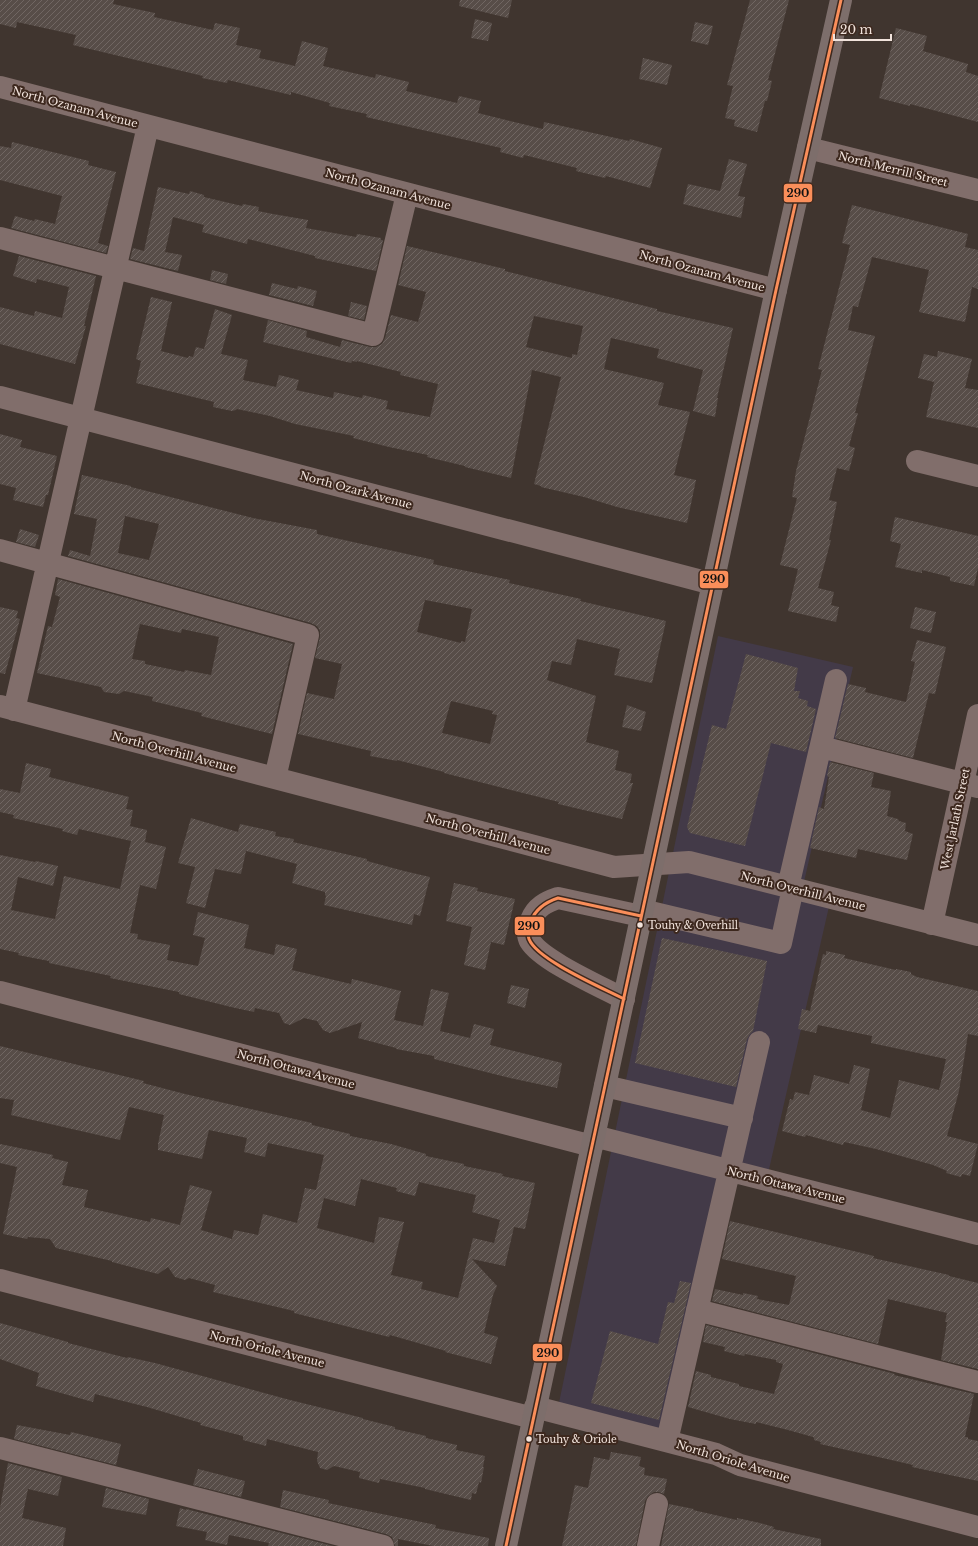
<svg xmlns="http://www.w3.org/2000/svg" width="978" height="1546" font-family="'Libre Baskerville',serif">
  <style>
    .commercial { fill: #433a48 }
    .building { fill: url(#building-hatch); fill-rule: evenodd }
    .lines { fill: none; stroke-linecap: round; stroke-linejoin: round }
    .minor { stroke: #816e6b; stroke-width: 22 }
    .major { stroke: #7d6e6b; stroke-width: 22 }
    .bus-1-casing { stroke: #3d281e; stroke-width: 6 }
    .bus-1 { stroke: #fa8e5a; stroke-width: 3 }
    .bus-dot { fill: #f1e3dc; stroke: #3d281e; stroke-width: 1.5 }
    .labels { text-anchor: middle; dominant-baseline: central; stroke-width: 4; stroke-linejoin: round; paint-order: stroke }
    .bus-label { font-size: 10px; fill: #f1e3dc; stroke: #3d281e; text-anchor: start }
    .street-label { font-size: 11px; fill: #f1e3dc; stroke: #3d281e }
    .line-badge { stroke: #3d281e; stroke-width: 1.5 }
    .pale-badge-label { font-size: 11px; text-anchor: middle; font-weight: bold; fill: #111 }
  </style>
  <defs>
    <pattern id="building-hatch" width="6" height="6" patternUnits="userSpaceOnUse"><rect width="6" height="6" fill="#574d48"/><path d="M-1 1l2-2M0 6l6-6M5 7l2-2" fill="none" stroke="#706662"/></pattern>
  </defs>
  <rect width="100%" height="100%" fill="#40352f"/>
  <path class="commercial" d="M718,636L853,667L804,882L833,889L765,1187L731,1179L670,1447L555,1422Z"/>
  <path class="building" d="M0,0H114L113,4L155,13L154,17L213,30L215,23L240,28L236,45L261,50L259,58L295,66L302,41L328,48L323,66L375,78L376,74L409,82L406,91L457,103L459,96L481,101L478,113L543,129L544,122L629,141L630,139L662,148L650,188L606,176L605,178L576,171L577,168L524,155L523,158L500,152L501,148L366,117L367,114L329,106L330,103L291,92V95L228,80L227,83L202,78L203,76L73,45L76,35L17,22L16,28L0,24Z
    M460,0H512L508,18L459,6Z
    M750,0H789L768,80L772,81L767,101H765L757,132L734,126L735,120L725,118L733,86L727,85Z
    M475,19L492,23L488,41L471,38Z
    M695,22L713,26L708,45L691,41Z
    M896,28L927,36L923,51L968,64L966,72L978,76V122L910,104V106L879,98Z
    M643,58L672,65L667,85L639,79Z
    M12,142L89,161L88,165L116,172L98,243L108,246L106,253L11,228L15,216L34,221L35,219L55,224L62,196L0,180V146L11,148Z
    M729,159L747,164L738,196L745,197L741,218L683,204L688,184L720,191Z
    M158,187L189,194L190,191L204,195V197L242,206L243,204L259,207L258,211L273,214L308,220L306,228L356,237L357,234L381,238V240H383L376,271L315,258V256L248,239L247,244L202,232L204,225L173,217L165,252L182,255L178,271L130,259L133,248L144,251Z
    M852,205L968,234L965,247L978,250V289L972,287L965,322L919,312L929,270L872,257L858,307L853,306L848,330L875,336L855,413H858L849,446L855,448L849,471L837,468L829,500L837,502L829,540H831L818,588L834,592L831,605L839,607L836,622L788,611L798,569L780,565L797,498L792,497L796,471L822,370L818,369L850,245L842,243Z
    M407,246L505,269V271L657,309V311L733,328L717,398H718L715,417L693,411L703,370L657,358L659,349L611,338L604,369L664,383L658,405L690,412L674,475L696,480L687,523L617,507L584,497L541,487V486L534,484L561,377L532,370L511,478L465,467V466L427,457L428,455L389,447L353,438L354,436L295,424L270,416L237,409L236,410L232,411L213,407L214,402L136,383L141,361L136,359L151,297L172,302L161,351L188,358L189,356L193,357L196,347L204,349L215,309L232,315L221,354L248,360L243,380L276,387L279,375L299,380L296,390L333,398L334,392L362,398L363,395L388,401L386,409L430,417L438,384L400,375L401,372L357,361V362L352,361L351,363L263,342L268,320L307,331L306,337L340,347L342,340L370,347H376L382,344L385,338L391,315L418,322L426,292L398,285ZM534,316L583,326L577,355L572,354V358L526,347Z
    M19,256L96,276L84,326H86L75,364L0,344V307L34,316L35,311L62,318L69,287L37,279L36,283L13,276Z
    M212,270L228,274L226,284L210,280Z
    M272,283L297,289L298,286L317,291L313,306L269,295Z
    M351,302L367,306L364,320L348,316Z
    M938,351L972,359L965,388L978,390V428L926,417L934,382L918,378L924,354L937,357Z
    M0,434L22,440L20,447L57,456L48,495H46L43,507L13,500L16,488L0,484Z
    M82,475L131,486V487L253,518L317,530V534L434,560L433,564L510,580L509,583L581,599L580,601L666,621L652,683L614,675L620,649L577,639L571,665L552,661L547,680L596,696L586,742L619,751L615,770L632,774L630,783H633L622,819L558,804L559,802L444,773V772L397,760V761L370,756L371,751L298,734L307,693L334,699L342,664L315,658L320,637V631L317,626L311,623L68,556L70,550L90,556L97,519L74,514ZM125,516L159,524L149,560L118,553ZM425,600L472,609L465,642L461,641V643L417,632ZM451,701L493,711L492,714L497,715L490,744L442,733Z
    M895,517L978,536V568L974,586L950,581V577L922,570V573L895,567L901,544L890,541Z
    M20,529L39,535L35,547L16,542Z
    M58,579L293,644L272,734L201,716L202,713L152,701L153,697L124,691L119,694L104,692L101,687L37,673L48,626L52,627L60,597L55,595ZM140,624L181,633L182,629L219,637L211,675L185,670L184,672L145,664V661L132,659Z
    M0,607L18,611L16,618L20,619L5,674L0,673Z
    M915,607L936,612L931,633L910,628Z
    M917,640L946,647L935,694L929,693L913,758L835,738L848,684L866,688L865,692L906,702L915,662L911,661Z
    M746,654L798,668L794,691H800L798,698L808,701L807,706L816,709L806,752L771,743L745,846L690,833L687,827L712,725L726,729Z
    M627,705L646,712L641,731L622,727Z
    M830,762L874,773L871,787L891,791L887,816L898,819L899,821L906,823L905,831L913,834L907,860L858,849L856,858L810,848L819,807L824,809L829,777L827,776Z
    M26,763L51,769L49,777L129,797L126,809L133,810L130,826L147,830L145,842L166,847L156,889L140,885L130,933L138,934L137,939L170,945L167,960L198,966L205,938L193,935L198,912L249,925L244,948L274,955L276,944L297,949L292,970L351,984L352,979L401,991L394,1020L423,1026L431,989L449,993L440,1031L470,1038L474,1024L494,1029L490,1045L562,1063L557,1088L510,1078L434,1059V1056L396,1049V1048L358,1038L362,1022L330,1033L323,1030L317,1021L304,1018L290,1025L284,1023L279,1013L255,1008L254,1012L231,1007L179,994V992L110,978L111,976L49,963V961L18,955L19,953L0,949V855L35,862L36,861L58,866L53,886L18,877L11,910L55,919L64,876L120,889L131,841L79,829L77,835L62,831L63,829L13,818L14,815L0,812V789L20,793Z
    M191,818L238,832L240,824L276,832L275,836L294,839L293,842L367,859V861L404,871L430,877L420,916L414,914L412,925L324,905L326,896L325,895V892L292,883L297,864L246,851L241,874L215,869L205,908L186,903L195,867L178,863Z
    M454,883L478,888L477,891L515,899L504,945L491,942L485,970L464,965L472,927L446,921Z
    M662,938L767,961L753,1031L750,1034L747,1039L736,1087L635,1063Z
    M826,951L845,955L844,958L896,970V969L911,972V974L917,977L978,991V1036L968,1034L959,1091L947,1136L978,1144L970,1176L962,1174L961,1177L946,1173L947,1171L933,1165L876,1149L844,1142L843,1145L806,1135L805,1137L782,1131L790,1099L793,1100L795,1092L809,1095L814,1075L849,1084L854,1065L870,1069L861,1110L890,1118L899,1080L939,1090L943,1073L946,1059L871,1043L872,1036L818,1025L816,1033L798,1029L802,1009L810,1011L823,954L826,955Z
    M511,985L529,989L525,1008L507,1003Z
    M0,1046L144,1081L143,1083L185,1094L312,1123V1125L350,1134V1136L391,1144L426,1154V1156L464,1164V1166L503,1174L502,1176L535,1183L525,1229L514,1227L505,1266L472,1259L497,1286L493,1295L484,1333L498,1337L491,1364L445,1352L446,1351L390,1335L389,1337L294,1313V1311L213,1292L215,1285L189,1278L185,1280L175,1277L168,1267L158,1274L112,1262V1261L56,1248L50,1239L28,1237L27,1239L3,1234L17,1167L0,1163V1144L53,1155L52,1158L68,1162L62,1185L88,1190L84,1207L150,1222L151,1218L180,1225L190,1185L212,1191L201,1230L232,1239L234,1230L258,1235L263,1214L297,1223L305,1188L316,1190L324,1155L268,1143L265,1157L244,1152L247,1138L209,1130L202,1159L158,1150V1144L164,1115L129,1107L120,1140L11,1115L14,1100L0,1098ZM361,1179L397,1188L396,1191L415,1196L419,1182L476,1195L472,1212L500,1220L494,1243L473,1238L458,1298L421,1289L423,1282L391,1275L404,1222L379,1217L374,1243L317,1228L324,1198L355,1206Z
    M730,1221L874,1256L873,1258L949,1275V1276L978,1283V1369L941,1360L947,1322H945L947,1313L888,1299L878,1344L712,1301L715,1289L743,1295V1293L758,1296L757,1299L789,1305L796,1276L722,1259Z
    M680,1281L691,1283L659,1420L591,1403L610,1331L658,1344L668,1302L674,1303Z
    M0,1323L68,1342V1343L127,1358L128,1357L155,1363L290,1400L363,1418V1419L395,1427V1429L426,1436V1438L457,1445L456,1450L485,1456L483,1467H484L481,1483L479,1482L476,1494L472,1493L471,1500L425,1489V1488L380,1479L379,1483L359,1478L360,1472L334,1466L327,1470L320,1468L317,1461L318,1452L267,1439L266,1446L243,1440V1436L200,1425L201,1423L147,1407L95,1394L93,1402L36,1386L39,1373L0,1359Z
    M706,1325L895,1374L894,1375L974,1394L965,1437H968V1439L978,1441V1481L912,1467L913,1465L887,1459L820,1444L821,1442L814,1440V1438L813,1437L788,1430L756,1422V1424L730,1419L688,1407L696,1371L711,1375V1377L739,1384V1386L774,1394L783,1364L776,1362V1360L745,1354L744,1356L724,1351L725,1347L703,1342Z
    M17,1425L70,1435L71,1432L121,1444L116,1465L14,1439Z
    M611,1452L641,1457L639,1466L645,1468L644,1475L667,1479L664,1494L659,1492H654L648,1496L645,1501L636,1546H562L575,1485L588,1488L594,1457L609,1460Z
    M8,1463L62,1477L58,1496L28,1489L22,1518L66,1528L63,1546H0V1508Z
    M198,1469L245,1481L241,1497L193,1485Z
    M106,1488L149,1499L146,1515L102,1507Z
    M283,1490L329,1500L328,1503L436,1525L435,1528L489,1538L488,1546H433L398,1539V1546H395L392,1537L386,1534L280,1507Z
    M669,1504L694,1509L693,1510L737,1520V1518L760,1523L774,1527L773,1529L821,1539V1546H661Z
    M180,1508L186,1510V1509L333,1546H268L269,1543L229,1535L227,1545L205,1540L207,1532L176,1526Z"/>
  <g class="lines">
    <path class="minor" d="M0,87L776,290
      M808,148L978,190
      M0,238L373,335L407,194
      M0,397L713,584
      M917,461L978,476
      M0,550L308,635L275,778
      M0,706L614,867L689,862L978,935
      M14,710L148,126
      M821,747L978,787
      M788,887L836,680
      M642,910L781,943L793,888
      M932,924L978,715
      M0,992L592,1146
      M624,999C602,987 542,961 530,941C526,934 529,926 531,920C536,907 546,902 558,898L641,916
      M605,1086L742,1118
      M594,1136L978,1234
      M0,1280L533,1418
      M697,1310L978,1382
      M535,1407L716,1454L740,1465L978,1527
      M667,1441L759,1042
      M0,1448L383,1546
      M648,1546L657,1504"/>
    <path class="major" d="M506,1546L776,290L841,0"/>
    <defs>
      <path id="bus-1" d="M624,999C603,988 537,960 529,939C527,933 529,926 531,921C536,908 546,902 558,898L641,916
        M506,1546L776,290L841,0"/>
    </defs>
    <use href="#bus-1" class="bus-1-casing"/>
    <use href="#bus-1" class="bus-1"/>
  </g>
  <g class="bus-dot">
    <circle cx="640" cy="925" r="3.5"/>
    <circle cx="529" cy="1439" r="3.5"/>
  </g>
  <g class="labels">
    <g class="bus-label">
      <text x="648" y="925">Touhy &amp; Overhill</text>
      <text x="536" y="1439">Touhy &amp; Oriole</text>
    </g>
    <g class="street-label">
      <text transform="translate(75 107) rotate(15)">North Ozanam Avenue</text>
      <text transform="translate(893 169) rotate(14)">North Merrill Street</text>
      <text transform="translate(388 189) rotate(15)">North Ozanam Avenue</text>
      <text transform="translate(702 271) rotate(15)">North Ozanam Avenue</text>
      <text transform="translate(356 490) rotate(15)">North Ozark Avenue</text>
      <text transform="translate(174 752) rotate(15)">North Overhill Avenue</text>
      <text transform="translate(955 819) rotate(-78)">West Jarlath Street</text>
      <text transform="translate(488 834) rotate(15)">North Overhill Avenue</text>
      <text transform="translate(803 891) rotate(14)">North Overhill Avenue</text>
      <text transform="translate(296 1069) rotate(15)">North Ottawa Avenue</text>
      <text transform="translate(786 1185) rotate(14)">North Ottawa Avenue</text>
      <text transform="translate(267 1349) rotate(14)">North Oriole Avenue</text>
      <text transform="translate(733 1461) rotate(17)">North Oriole Avenue</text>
    </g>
  </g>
  <g class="line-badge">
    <rect x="783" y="183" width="30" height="20" rx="4" fill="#fa8e5a"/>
    <rect x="699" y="570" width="30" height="19" rx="4" fill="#fa8e5a"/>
    <rect x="514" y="916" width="31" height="20" rx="4" fill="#fa8e5a"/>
    <rect x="532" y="1343" width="31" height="19" rx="4" fill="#fa8e5a"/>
  </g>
  <g class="pale-badge-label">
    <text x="798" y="197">290</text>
    <text x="714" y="583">290</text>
    <text x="529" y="930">290</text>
    <text x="548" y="1357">290</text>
  </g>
  <path d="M834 34v6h57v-6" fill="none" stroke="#f1e3dc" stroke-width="2"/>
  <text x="840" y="34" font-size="12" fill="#f1e3dc" stroke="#3d281e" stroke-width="3" paint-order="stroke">20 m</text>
</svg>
